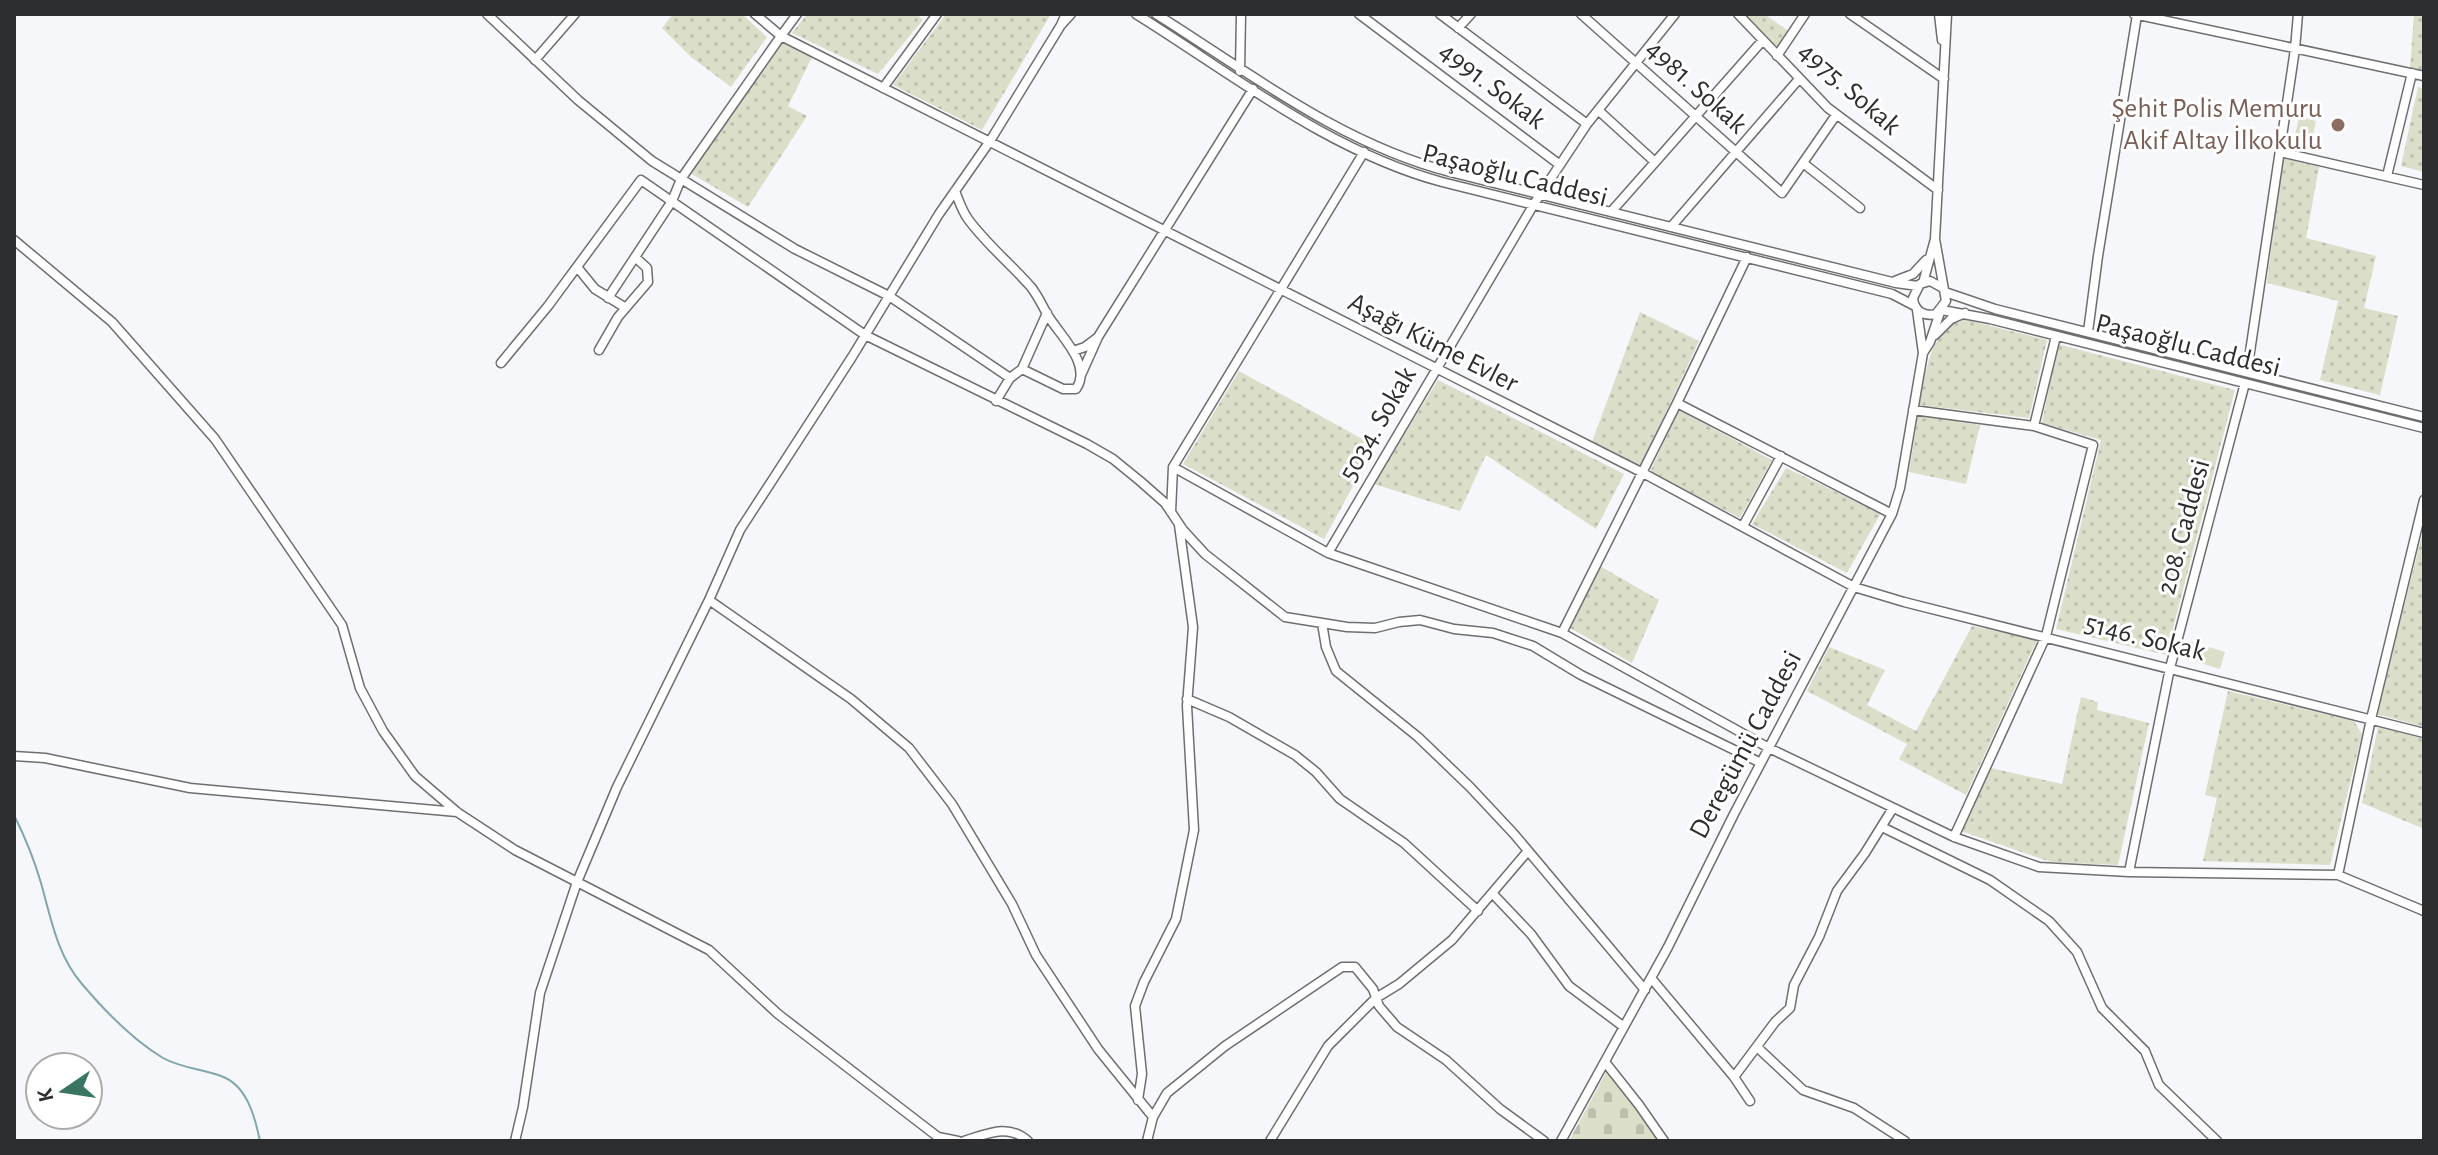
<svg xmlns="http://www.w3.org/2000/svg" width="2438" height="1155" font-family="'Alegreya Sans',sans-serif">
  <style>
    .grass { fill: url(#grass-dots) }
    .cemetery { fill: url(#cemetery-stones) }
    .garden { fill: #dbdec9 }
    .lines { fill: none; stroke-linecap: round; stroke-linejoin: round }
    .stream { stroke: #81a6ab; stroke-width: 2 }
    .minor-casing { stroke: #6d6e70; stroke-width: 11 }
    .minor { stroke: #fff; stroke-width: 8 }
    .education-dot { fill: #8d6e63; stroke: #fff; stroke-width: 3 }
    .labels { text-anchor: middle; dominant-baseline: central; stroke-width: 6; stroke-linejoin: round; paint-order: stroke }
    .street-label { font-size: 28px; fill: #2c2d2e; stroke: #fff }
    .education-label { font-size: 28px; fill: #785e54; stroke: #fff; text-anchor: end }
  </style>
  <defs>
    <pattern id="grass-dots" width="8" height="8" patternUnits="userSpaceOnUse" patternTransform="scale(2)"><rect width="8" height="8" fill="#dbdec9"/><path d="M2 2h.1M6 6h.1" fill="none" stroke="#bcbfad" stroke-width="1.8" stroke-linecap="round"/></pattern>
    <pattern id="cemetery-stones" width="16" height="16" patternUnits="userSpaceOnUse" patternTransform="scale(2)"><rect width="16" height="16" fill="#dbdec9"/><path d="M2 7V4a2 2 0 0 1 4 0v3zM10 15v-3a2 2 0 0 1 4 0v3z" fill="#bcbfad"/></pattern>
  </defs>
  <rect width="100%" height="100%" fill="#f6f7fa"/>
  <path class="grass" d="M673,14H742L767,37L731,87L691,57L662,28Z
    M807,14H916L923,20L878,74L792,33Z
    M946,14H1051L982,130L893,85Z
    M1742,14H1764L1790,32L1778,51Z
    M2414,14H2424V72L2410,69Z
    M782,41L812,57L788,106L807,116L748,207L690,173Z
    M2418,87L2424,89V172L2401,166Z
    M2282,158L2319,167L2306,238L2376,256L2364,308L2398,316L2380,395L2320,380L2338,301L2267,283Z
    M1640,312L1699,341L1641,466L1592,442Z
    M1958,318L2047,340L2029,418L1919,405C1926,372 1928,339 1958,318Z
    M2057,344L2235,390L2166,655L2056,629L2101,440L2042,423Z
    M1239,371L1375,446L1324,539L1183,464Z
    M1438,380L1624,474L1596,529L1486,455L1460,511L1374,484Z
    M1679,410L1772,460L1740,518L1650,472Z
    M1918,415L1980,425L1966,484L1909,472Z
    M1786,468L1881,513L1847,573L1752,524Z
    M2424,527V727L2377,714Z
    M1600,566L1659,600L1632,663L1570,628Z
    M1972,626L2037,640L1966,795L1899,759L1907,744L1807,691L1829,647L1885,670L1867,705L1916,731Z
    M2228,691L2354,721L2362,734L2330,865L2203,861L2217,798L2205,795Z
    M2081,697L2098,702L2097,710L2149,723L2118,865L2051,862L1961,831L1991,768L2062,784Z
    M2378,727L2424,739V829L2362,803Z"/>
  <path class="cemetery" d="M1608,1069L1658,1141H1569Z"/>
  <path class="garden" d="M2299,117L2316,121L2310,149L2293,146Z
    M2189,641L2225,652L2220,669L2184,658Z"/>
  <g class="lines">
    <path class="stream" d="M14,815C25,837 34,859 41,883C51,918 57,955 82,984C104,1010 133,1040 163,1058C181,1068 202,1069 221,1076C247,1085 255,1117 260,1141"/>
    <defs>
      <path id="minor" d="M487,14L578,100L652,161L795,249L889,296L1010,378
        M797,14L781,36L1643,473L1854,587L1904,602L2424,733
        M1066,14L1061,25L1071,14
        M1136,14C1234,75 1328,151 1442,182L1892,294L1915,306
        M1156,14C1250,73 1341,144 1450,172L1896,283L1918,286
        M1359,14L1560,165
        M1440,14L1587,124
        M1581,14L1782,193L1836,115
        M1738,14L1828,108L1938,190
        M1850,14L1944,79
        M1939,14L1942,40
        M2134,14L2424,76
        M1458,28L1471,14
        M1777,56L1805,14
        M535,60L575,14
        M1240,71L1241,14
        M883,88L937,14
        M1598,110L1655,162
        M2280,152L2424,185
        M1803,163L1860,208
        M2387,176L2412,73
        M955,191C959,201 962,211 968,219C987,245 1011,264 1031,287C1038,296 1042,305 1047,314C1059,335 1093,364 1076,389H1063L1022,369
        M1611,212L1763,40
        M1671,227L1799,79
        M1935,239L1947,14
        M14,240L112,322L215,439L342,625L360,688L383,731L415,776L457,812L515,850L709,950L778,1014L938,1137L958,1141
        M577,267L595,289L626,308
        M1895,281L1913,274L1926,260
        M1923,283L1935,239L1946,301L1936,314C1923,317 1914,310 1913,298L1920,284L1930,281L1943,288
        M1945,292L1995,309L2424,417
        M608,298L672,201L681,179L781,36L755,14
        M1917,310L1923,353L1930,342L1940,312
        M1942,310L1990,319L2424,428
        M2088,332L2098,256L2137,15
        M1935,335L1951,319L1965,313
        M599,350L618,317L648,282L647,268L635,257
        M1073,351L1085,347L1097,338
        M501,363L548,306L641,180L865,335L1087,444L1113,459L1140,481L1165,503L1183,530L1205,554L1285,617L1347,627L1375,628L1399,622L1420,620L1454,629L1493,633L1533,646L1581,675L1761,763
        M2247,372L2295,49L2298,14
        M1081,375L1098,337L1253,89
        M996,401L1010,378L1022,369L1047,313
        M1677,403L1747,257
        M1913,410L2034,426L2093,445L2046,636L1954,837
        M2034,426L2056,336
        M1173,467L1328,553L1562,633L1769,748L1954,837L2039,867L2129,872L2338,875L2424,911
        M1171,512L1173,467L1364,152
        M1743,526L1781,456
        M1328,553L1534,204L1587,124L1675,14
        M709,600L851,699L909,748L952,804L1012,904L1036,955L1098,1049L1153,1117
        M1322,623L1326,647L1336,671L1418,737L1470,787L1514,834L1645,990
        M1562,633L1677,403L1892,514
        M1187,699L1229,717L1295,755L1316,772L1340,799L1404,843L1478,911
        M14,756L45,758L190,788L457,812
        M1882,827L1990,880L2049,921L2077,952L2102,1008L2145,1051L2159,1085L2217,1141
        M2129,872L2170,668L2245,383
        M2338,875L2371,719L2424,500
        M1493,894L1531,934L1569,986L1624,1027
        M1651,978L1734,1077L1750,1101
        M1758,1048L1803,1090L1854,1108L1905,1141
        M1605,1062L1639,1105L1664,1141
        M1734,1077L1775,1022L1790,1008L1794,985L1819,937L1837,891L1865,853L1893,808
        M1138,1100L1142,1074L1135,1006L1144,982L1176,919L1194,830L1187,706L1193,627L1179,525
        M515,1141L523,1107L540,993L577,882L617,787L709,600L740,530L852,357L939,214L990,141L1061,25
        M964,1141C987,1134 1008,1123 1028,1141
        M1147,1141L1153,1117L1167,1093L1225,1046L1342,967H1355L1373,989L1379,1006L1397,1027L1446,1060L1500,1109L1544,1141
        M1270,1141L1328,1046L1376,998L1399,984L1452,940L1527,852
        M1561,1141L1668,947L1734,814L1892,514L1900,488L1923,353"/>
    </defs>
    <use href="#minor" class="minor-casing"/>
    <use href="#minor" class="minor"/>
  </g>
  <circle class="education-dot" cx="2338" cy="125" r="8"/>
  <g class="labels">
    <g class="street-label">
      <text transform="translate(1492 86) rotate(37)">4991. Sokak</text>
      <text transform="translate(1696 87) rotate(42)">4981. Sokak</text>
      <text transform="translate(1849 89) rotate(41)">4975. Sokak</text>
      <text transform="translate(1515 176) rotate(14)">Paşaoğlu Caddesi</text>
      <text transform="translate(1433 343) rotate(27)">Aşağı Küme Evler</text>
      <text transform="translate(2188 346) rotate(14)">Paşaoğlu Caddesi</text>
      <text transform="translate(1378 424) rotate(-60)">5034. Sokak</text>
      <text transform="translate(2184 527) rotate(-75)">208. Caddesi</text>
      <text transform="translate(2145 638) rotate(14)">5146. Sokak</text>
      <text transform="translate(1746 745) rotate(-62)">Deregümü Caddesi</text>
    </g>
    <g class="education-label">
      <text x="2322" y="109">Şehit Polis Memuru<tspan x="2322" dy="32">Akif Altay İlkokulu</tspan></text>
    </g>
  </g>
  <rect width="2438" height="1155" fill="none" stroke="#2c2d2e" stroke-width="32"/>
  <g transform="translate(64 1091) rotate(257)"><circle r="38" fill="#ffffff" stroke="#ababab" stroke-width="2"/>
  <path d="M0-6L14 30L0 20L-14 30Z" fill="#397662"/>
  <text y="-12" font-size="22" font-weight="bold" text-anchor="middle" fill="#2c2d2e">K</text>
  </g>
</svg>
